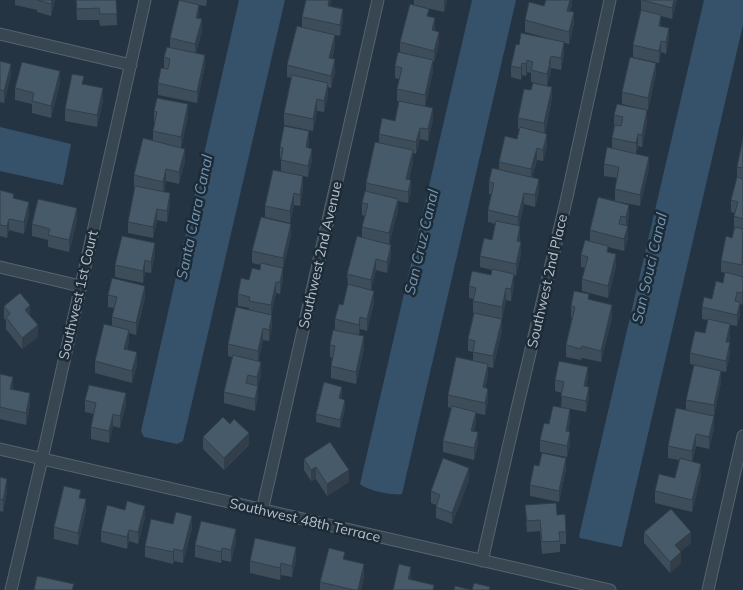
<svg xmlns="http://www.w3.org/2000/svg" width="743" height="590" font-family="Mulish,sans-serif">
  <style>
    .water { fill: #36526b }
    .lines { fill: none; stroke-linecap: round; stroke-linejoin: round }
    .minor-casing { stroke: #56636f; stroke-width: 13 }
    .minor { stroke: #384652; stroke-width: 11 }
    .wall { fill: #3d4d5a }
    .shaded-wall { fill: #323f4a }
    .building { fill: #475a69; stroke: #323f4a }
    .labels { text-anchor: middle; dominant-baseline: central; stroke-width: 5; stroke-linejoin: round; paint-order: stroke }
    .street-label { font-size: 14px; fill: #b5c0cc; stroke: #1d2b37 }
    .water-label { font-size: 15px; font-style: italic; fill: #7295b2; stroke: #1d2b37 }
  </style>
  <rect width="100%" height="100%" fill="#243442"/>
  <path class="water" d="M239,0H285L183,441L177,444L144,437L141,431Z
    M472,0H516L402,494C393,496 366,490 360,484Z
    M704,0H743V25L622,546L621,547L580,538L579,536Z
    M0,127L71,144L63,185L0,171Z"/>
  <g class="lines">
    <defs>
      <path id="minor" d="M0,34L131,65
        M0,267L80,286
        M0,449L610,590
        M262,511L378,0
        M482,561L519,400L567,197L610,0
        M11,590L42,459L145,0
        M708,590L743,436"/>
    </defs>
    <use href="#minor" class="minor-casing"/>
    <use href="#minor" class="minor"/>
  </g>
  <path class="wall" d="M15,0H55L51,16L37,12V10L15,5Z
    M76,0H116L117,25L100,26L99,20H77Z
    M179,0H207L206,6L199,5L198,18L202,31L196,53L205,66L197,103L158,95V83L164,69V57L170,47V38Z
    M306,0H331L330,6L343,20L340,36L335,35V46L332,59L335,71L331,88L328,87V95L324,112L317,111L313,131L284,125V113L292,78L287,77V65L302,27V17Z
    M414,0H447L444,12L414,5Z
    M572,0V5L570,11L574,24L569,44L525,32V20L544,6Z
    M641,0H677L672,19L661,16V26L669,39L666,54L661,52L659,63L633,57V45L641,11Z
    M429,17L435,30L439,44L434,62H433V71L425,107L433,120L428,141L420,139L416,154L413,153V162L409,180L411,192L408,203L398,201V210L389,244L391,256L387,273L376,270L371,290L374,303L367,331L360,329L359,335L364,348L356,384L331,378V366L333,358L330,357V345L335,330V319L343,305L348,286L347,274L362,238V227L365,216L362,215V203L366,191V183L379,143V134L395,121L399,101H397V89L399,79L395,78V66L400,53V42Z
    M516,44L564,54L561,70L551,68L550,75L547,86L552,98L545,133L547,146L543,161L537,160L532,178L539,191L535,207L524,204L519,226L520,238V242L521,254L516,276L514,275V286L511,301L506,300L502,319V331L493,368L488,367V376L485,388L488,400L485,415L476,413V423L474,431L478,444L474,460L443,452V441L451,408L448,407V395L473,361V352L468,351V339L474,313H473V299L469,298V286L491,275L492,270L480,267V256L492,240L495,224L488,222V210L491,194H489V182L499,170V162L517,139L519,129H518V118L531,90L544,85L531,82V73L527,72L526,76L522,75L521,80L511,77V66Z
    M0,61L11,75L4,103L0,102Z
    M656,74L648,110L622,104V92Z
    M60,83L51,118L32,113V104L15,100V88Z
    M84,84L103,100L97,127L65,121V109Z
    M154,111L188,116L181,148L185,161L179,184L166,181L164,192L170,205L167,222L157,220L153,238L128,233V222L135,187H134V175L153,141V131L155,123H154Z
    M614,115L647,122L642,147L638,146L636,154L649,168L640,206L615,201V189L617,178L604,176V164L612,149V138L614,127Z
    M743,138V301L742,305L740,304V314L737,326L730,325V335L729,342L730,354L726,372L721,371V382L714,416V428L709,449L696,446L692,462L701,475L692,512L655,503V491L675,478L679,460L668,458V446L686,410V400L708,368L690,364V353L705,333L708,320L702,319V307L712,299L723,283L725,273L721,272V261L732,238L734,228V216L735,213L731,212V200L737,177V167Z
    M309,142L308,148L312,160L308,177L303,176V188L300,206L294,205L290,223L265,217V206L281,172V159L280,158V147Z
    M0,190L14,199L29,214L24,234L9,230L7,238L0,236Z
    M598,197L629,216L627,226L628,238L624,251L608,247V253L616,266L608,298L582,291V279L585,268L581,267V255L590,241V230Z
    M77,220L69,252L48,247V240L32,236V224Z
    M291,236L283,268V280L280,294L276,293L271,315L272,326L269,341L263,340L258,362L261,374L258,386V397L255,411L224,403V392L232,357L228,356V344L249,310V308L238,306V294L249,280L260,270L261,265L252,263V251Z
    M155,255L151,273L145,272L143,283L115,277V265Z
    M108,295L145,298L136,335L129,333V342L127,350L137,364L132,383L95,373V361L112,326V317L114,308L108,307Z
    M589,300L612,317L601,362L582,358L581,360L566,357V345L572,318H571V306Z
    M4,306L30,316L38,337L22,349L6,329V321L4,318Z
    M0,374L13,390L30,405L26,425L0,419Z
    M588,378L586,386L589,398L586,412L561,407L562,393L555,391V380Z
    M342,395L341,399L345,408L340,428L316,422V414Z
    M85,400L126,405L120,428L113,426L109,443L91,439V427L94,414L85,412Z
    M570,421L568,432L570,444L567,457L540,452V440L549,424Z
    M203,437L249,445L224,470L203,449Z
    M304,459L349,482L327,496L316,479L311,481L304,470Z
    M539,466L566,469L559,502L530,496V485Z
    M0,477L7,491L3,512L0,511Z
    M469,480L452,524L436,518V505L431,503V491Z
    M81,498L86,511L78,545L54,539V527Z
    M525,505L557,515L566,532V544H560V552L542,554L540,531L527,532Z
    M145,517L138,544L129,541L127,549L101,542V531Z
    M173,524L192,528L183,563L174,561L173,564L145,557V546Z
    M644,532L691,543L681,551V563L670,573L644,543Z
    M236,541L231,562L222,560L221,563L195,557V545Z
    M296,559L292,577L281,575L280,580L250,573V561Z
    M364,576L361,590H320V582Z"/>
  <path class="shaded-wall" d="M52,0H55L51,16V4Z
    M329,0H331L328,17V6Z
    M444,0H447L444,12Z
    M570,0H572V5L567,22V11Z
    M674,0H677L672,19V8Z
    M199,5V16L196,29V18Z
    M343,9V20L340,36V25Z
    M574,12V24L569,44V32Z
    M661,15V27L659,26Z
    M435,18V30L432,42V30Z
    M202,19V31L195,55V44Z
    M669,28V39L666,54V42Z
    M439,32V44L434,62V51Z
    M335,35V46L329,70V58Z
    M661,41V52L659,63V51Z
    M564,42V54L561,70V58Z
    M205,55V66L197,103V92Z
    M551,56L550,75L547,86V74Z
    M335,59V71L331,88V76Z
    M433,60V71L425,107V95Z
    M527,60V72L526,76V64Z
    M522,63V75L521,80V68Z
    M656,63V74L648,110V98Z
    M11,64V75L4,103V91Z
    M60,71V83L51,118V106Z
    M328,83V95L324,112V101Z
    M552,87V98L544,135V123Z
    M103,88V100L97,127V115Z
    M317,99V111L313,131V119Z
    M188,104V116L181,149V137Z
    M433,108V120L428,141V129Z
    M647,110V122L642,147V135Z
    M420,128V139L416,154V142Z
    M309,131V142L306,159V147Z
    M547,134V146L543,161V150Z
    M638,134V146L636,155V143Z
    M537,148V160L531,181V169Z
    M185,149V161L179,184V172Z
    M312,149V160L308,177V166Z
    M413,150V162L406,191V179Z
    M649,157V168L640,206V195Z
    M166,169V181L163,194V182Z
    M303,176V188L300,206V195Z
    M539,179V191L535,207V195Z
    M411,180V192L408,203V192Z
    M170,193V205L167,222V211Z
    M294,193V205L290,223V211Z
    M524,193V204L518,229V217Z
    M398,199V210L389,245V233Z
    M29,202V214L24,234V222Z
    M629,205V216L626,229V217Z
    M77,208V220L69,252V240Z
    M157,209V220L153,238V227Z
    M9,219V230L7,238V226Z
    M291,224V236L283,270V258Z
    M520,226V238L517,253V241Z
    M628,226V238L624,251V239Z
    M521,242V254L516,276V264Z
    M155,243V255L151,273V262Z
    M391,245V256L387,273V262Z
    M616,254V266L608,298V286Z
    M376,259V270L371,292V280Z
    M145,260V272L143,283V271Z
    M283,268V280L280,294V282Z
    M514,274V286L511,301V289Z
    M276,282V293L271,317V305Z
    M145,286V298L136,335V323Z
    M506,288V300L502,319V307Z
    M743,290V301L742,305V293Z
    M374,291V303L367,331V319Z
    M740,302V314L737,326V315Z
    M30,305V317L25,310Z
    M612,305V317L601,362V351Z
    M272,315V326L269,341V330Z
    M360,317V329L359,337V325Z
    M502,319V331L493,368V356Z
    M730,324V335L726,353V342Z
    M38,325V337L22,349V338Z
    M263,328V340L258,363V351Z
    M129,330V342L124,361V349Z
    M364,336V348L356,384V372Z
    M730,342V354L726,372V361Z
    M137,352V364L132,383V371Z
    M261,362V374L258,386V397L255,411V399L257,388V377Z
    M488,364V376L483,399V387Z
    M588,367V378L584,397V386Z
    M721,371V382L714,416V428L709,449V437L714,417V405Z
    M13,377V389L10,401V389Z
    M342,387V395L339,406V398Z
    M589,387V398L586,412V401Z
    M488,389V400L485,415V403Z
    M30,393V405L26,425V413Z
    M126,393V405L120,428V416Z
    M345,400V408L340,428V420Z
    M570,409V421L566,443V431Z
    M476,412V423L471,442V431Z
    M113,414V426L109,443V431Z
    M478,432V444L474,460V448Z
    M570,432V444L567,457V446Z
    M249,433V445L224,470V458Z
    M696,434V446L692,463V451Z
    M566,458V469L559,502V491Z
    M701,464V475L692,512V500Z
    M316,467V479L311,481V470Z
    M469,468V480L452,524V513Z
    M349,470V482L327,496V484Z
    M7,479V491L3,512V500Z
    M86,499V511L78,545V533Z
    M145,506V517L138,544V532Z
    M192,516V528L183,563V551Z
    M236,529V541L231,562V550Z
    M129,530V541L127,549V537Z
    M691,532V543L675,556V545Z
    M296,547V559L292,577V566Z
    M222,548V560L221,563V552Z
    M174,549V561L173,564V552Z
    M681,552V563L670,573V562Z
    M281,563V575L280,580V568Z
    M364,564V576L361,590H358Z
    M411,567V579L408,590V579Z"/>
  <path class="building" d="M37,0H52L51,4Z
    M76,0H116L117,14H100L99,8L77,9Z
    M179,0L199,5L196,18L202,19L195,44L170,38Z
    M306,0H329L328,6L343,9L340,25L302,17Z
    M546,0H570L567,11L574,12L569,32L525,20L529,2L544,6Z
    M642,0H674L672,8Z
    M410,4L429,9L427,16L435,18L432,30L439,32L434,51L400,42Z
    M641,10L661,15L659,26L669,28L666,42L661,41L659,51L633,45Z
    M297,26L335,35L329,58L335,59L331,76L287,65Z
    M521,33L564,42L561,58L551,56L549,63H550L547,74L531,70L533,62L527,60L526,64L522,63L521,68L511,66L516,44L519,45Z
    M167,47L205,55L197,92L158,83L161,68L168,69L170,59L164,57Z
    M398,52L433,60L425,95L397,89L402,68L395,66Z
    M630,57L656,63L648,98L622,92Z
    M0,61L11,64L4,91L0,90Z
    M22,62L60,71L51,106L32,101L34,93L15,88Z
    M72,74L84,76L82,84L103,88L97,115L65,109Z
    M292,75L328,83L324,101L317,99L313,119L284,113Z
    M533,83L552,87L544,123L518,118L524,89L531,90Z
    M157,98L188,104L181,137L153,131L157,112L154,111Z
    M399,101L433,108L428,129L420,128L416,142L379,134L382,118L395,121Z
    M617,104L647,110L642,135L638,134L636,143L612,138L615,125L621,126L623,117L614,115Z
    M284,126L309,131L306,147L312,149L308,166L281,160L283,148L280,147Z
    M520,127L547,134L543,150L537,148L531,169L499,162L505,136L517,139Z
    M143,138L185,149L179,172L166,169L163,182L134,175Z
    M743,138V168L737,167Z
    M375,142L413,150L406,179L411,180L408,192L366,183Z
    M607,147L649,157L640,195L615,189L619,167L604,164Z
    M492,168L539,179L535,195L524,193L518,217L488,210L494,183L489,182Z
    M273,170L303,176L300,195L294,193L290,211L265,206Z
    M737,177L743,179V219L734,216L738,202L731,200Z
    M135,186L170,193L167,211L157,209L153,227L128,222Z
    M0,190L14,194L13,198L29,202L24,222L9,219L7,226L0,225Z
    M365,191L398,199L389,233L362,227L368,204L362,203Z
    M598,197L629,205L626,217L621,216L619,224L628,226L624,239L590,230Z
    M38,199L77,208L69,240L48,235L50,229L32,224Z
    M261,217L291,224L283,258L252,251Z
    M496,221L520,226L517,241L521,242L516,264L480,256L484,238L492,240Z
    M735,227L743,229L742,265L721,261L726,236L732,238Z
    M122,236L155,243L151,262L145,260L143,271L115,265Z
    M357,236L391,245L387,262L376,259L371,280L347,274Z
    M585,240L608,246L607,252L616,254L608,286L582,279L588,257L581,255Z
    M261,263L283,268L280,282H276L271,305L249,301L250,297L238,294L241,278L249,280L252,268L260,270Z
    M492,269L514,274L511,289L506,288L502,307L473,301L476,288L469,286L472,271L491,275Z
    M725,272L743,277V290L742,293L737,292L735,301L740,302L737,315L702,307L704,297L712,299L716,281L723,283Z
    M112,278L145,286L136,323L112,317L117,297L108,295Z
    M348,284L374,291L367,319L360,317L359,325L335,319L339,304L343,305Z
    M574,291L589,294L588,299L612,305L601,351L582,346L581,349L566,345L575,307L571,306Z
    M20,293L30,305L25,310L38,325L22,338L6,317L10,314L4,306Z
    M236,307L272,315L269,330L263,328L258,351L228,344Z
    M474,313L502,319L493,356L473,352L475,341L468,339Z
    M708,319L730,324L726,342H730L726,361L690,353L695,331L705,333Z
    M104,324L129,330L124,349L137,352L132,371L95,361Z
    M333,330L364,336L356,372L331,366L335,346L330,345Z
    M233,355L261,362L257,377L248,375L246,383L258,386L255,399L224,392Z
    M456,357L488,364L483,387L488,389L485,403L448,395Z
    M559,361L588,367L584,386L589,387L586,401L561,396L564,382L555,380Z
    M694,365L721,371L714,405L686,400Z
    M0,374L13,377L10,389L30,393L26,413L0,407Z
    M324,382L342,387L339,398L345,400L340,420L316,414Z
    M89,385L126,393L120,416L113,414L109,431L91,427L96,403L85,400Z
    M452,406L476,412L471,431L478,432L474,448L443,441Z
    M553,406L570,409L566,431L570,432L567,446L540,440L544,423L549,424Z
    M676,408L714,416L709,437L696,434L692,451L668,446Z
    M223,417L230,424L234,419L249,433L224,458L203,437Z
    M330,442L349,470L327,484L316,467L311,470L304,459Z
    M542,453L566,458L559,491L530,485L534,465L539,466Z
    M443,458L469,468L452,513L436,507L440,495L431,491Z
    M680,458L701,464L692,500L655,491L659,474L675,478Z
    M0,477L7,479L3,500L0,499Z
    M64,486L81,490L79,498L86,499L78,533L54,527Z
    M127,501L145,506L138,532L129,530L127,537L101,531L107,505L125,510Z
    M556,503L557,515L565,514L566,532H559L560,541L542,542L540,520L527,521L525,505Z
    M671,509L691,532L675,545L681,552L670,562L644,532Z
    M176,512L192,516L183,551L174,549L173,552L145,546L151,519L173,524Z
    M201,521L236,529L231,550L222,548L221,552L195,545Z
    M255,538L296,547L292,566L281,563L280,568L250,561Z
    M329,548L345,552L343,559L364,564L358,590H354L320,582Z
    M399,564L411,567L408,579L434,585L433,590H393Z
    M37,576L74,584L72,590H34Z
    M474,583L490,587L489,590H454L455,586L472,590Z"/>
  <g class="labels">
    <g class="street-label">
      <text transform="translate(320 255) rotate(-77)">Southwest 2nd Avenue</text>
      <text transform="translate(547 281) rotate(-77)">Southwest 2nd Place</text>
      <text transform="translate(78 295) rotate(-77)">Southwest 1st Court</text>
      <text transform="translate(305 520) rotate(13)">Southwest 48th Terrace</text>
    </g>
    <g class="water-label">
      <text transform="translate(194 217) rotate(-78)">Santa Clara Canal</text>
      <text transform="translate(421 242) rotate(-77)">San Cruz Canal</text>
      <text transform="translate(649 268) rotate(-77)">San Souci Canal</text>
    </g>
  </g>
</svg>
